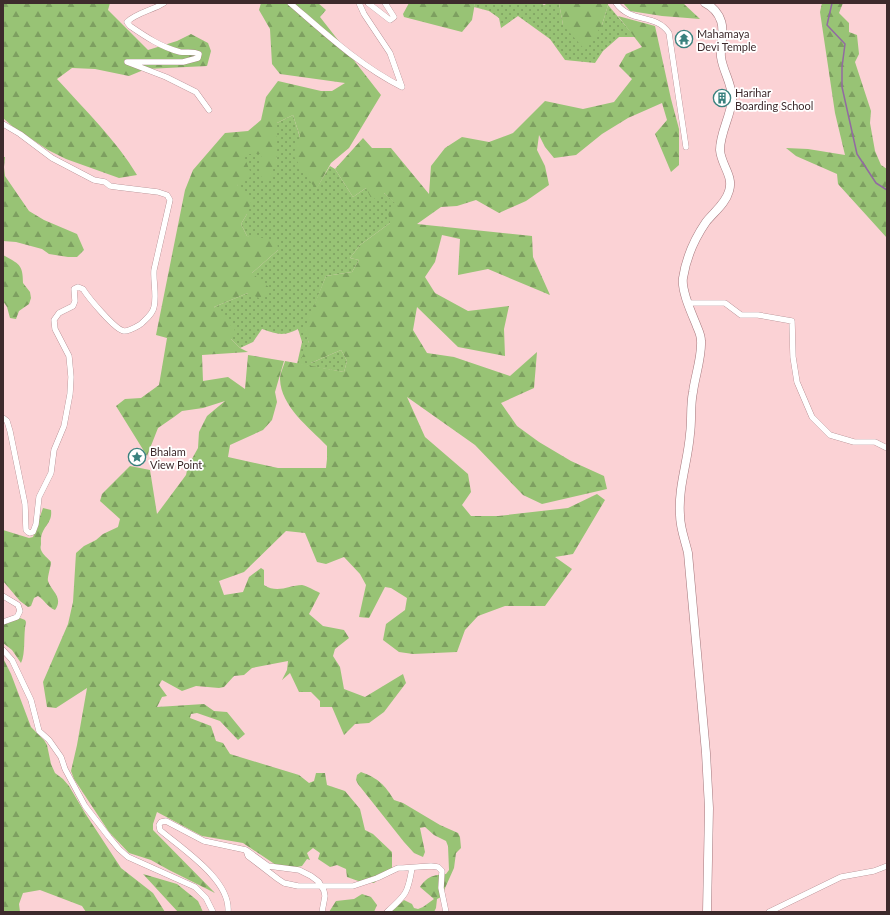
<svg xmlns="http://www.w3.org/2000/svg" width="890" height="915" font-family="Lato,sans-serif">
  <style>
    .grass { fill: url(#grass-dots) }
    .forest { fill: url(#forest-firs) }
    .lines { fill: none; stroke-linecap: round; stroke-linejoin: round }
    .stream { stroke: #926aa2; stroke-width: 1.5 }
    .minor-casing { stroke: #a4777c; stroke-width: 6 }
    .secondary-casing { stroke: #a4777c; stroke-width: 9 }
    .minor { stroke: #fff; stroke-width: 5.5 }
    .secondary { stroke: #fff; stroke-width: 8 }
    .labels { text-anchor: middle; dominant-baseline: central; stroke-width: 3.5; stroke-linejoin: round; paint-order: stroke }
    .poi-label { font-size: 11px; fill: #3d2a2c; stroke: #fff; text-anchor: start }
  </style>
  <defs>
    <pattern id="grass-dots" width="8" height="8" patternUnits="userSpaceOnUse"><rect width="8" height="8" fill="#98c375"/><path d="M2 2h.1M6 6h.1" fill="none" stroke="#7d9f60" stroke-width="1.8" stroke-linecap="round"/></pattern>
    <pattern id="forest-firs" width="22" height="20" patternUnits="userSpaceOnUse"><rect width="22" height="20" fill="#98c375"/><path d="M5 1l3.5 6h-7zM16 11l3.5 6h-7z" fill="#7d9f60"/></pattern>
  </defs>
  <rect width="100%" height="100%" fill="#fbd2d5"/>
  <path class="grass" d="M475,3H541L544,5L548,3H559L563,25H602L608,5L635,37H619L603,51L595,63L565,60L550,39L518,16L501,28L499,18L489,11L474,7Z
    M293,115L316,189L330,166L335,169L353,197L366,188L384,193L399,206L390,223L360,245L350,258L359,260L352,272L326,276L305,330L309,343L311,363L341,350L347,361L344,372L297,364L302,342L298,329C283,337 277,334 262,329L253,342L240,348L231,339L214,307L248,293L252,273L278,250L247,236L241,224L247,214L237,185L243,154L261,153V179L277,158V123Z"/>
  <path class="forest" d="M3,3H110L108,10L148,50L177,41L191,34L208,43L211,51L207,66L146,69L129,76L95,69L72,68L57,79C85,110 116,140 137,175L119,178L66,159L48,150L12,126L3,118Z
    M261,3H318L326,10L320,17L381,95L349,148L331,163L316,190L293,155L300,137L293,115L277,123V158L269,181L261,179V154H243L252,176L237,185L252,199L247,214L241,224L247,236L277,240L278,250L252,273L272,290L259,298L248,293L214,307L235,330L231,339L240,348L248,352L202,355L203,381L228,377L245,389L248,355L284,361L275,392L277,402L272,420L263,430L230,445L228,457L278,468H326L327,459V446C309,427 281,407 280,379C280,373 284,366 285,361L344,372L347,361L341,350L311,363L301,359L309,343L304,330L326,276L352,272L359,260L350,258L360,245L390,223L388,212L398,206L384,193L372,200L366,188L353,197L335,169L363,138L372,148H391L429,194L431,166L445,148L462,137L489,142L513,133L545,101L583,109L614,102L632,79L619,66L626,54L642,47L618,16L655,26L671,99L679,129V165L671,172L655,134L667,120L662,103L628,118L602,134L576,155L554,158L545,147L539,135L537,150L545,166L549,185L526,201L499,213L476,200L457,206L441,207L417,224L532,236L533,257L550,295L488,269L458,275L460,239L442,235L435,262L425,277L435,293L468,311L509,306L504,329L505,356L458,347L417,307L413,330L427,353L454,357L510,376L537,352L534,388L501,403L517,426L539,442L571,461L604,476L607,489L542,504L523,495L475,445L407,397L425,437L468,474L471,492L462,505L471,516H498L568,508L597,494L605,500L573,554L555,557L572,569L545,606H505L478,616L465,630L457,652L413,654L399,652L383,640L386,624L405,610L407,598L391,588L385,587L369,618L359,617L366,585L360,574L344,557L326,564L317,562L305,533L286,531L244,572L219,581L224,595L243,592L249,577L261,568L264,570V585C278,594 289,585 302,585C307,586 314,590 320,593L309,614L323,626L344,630L349,638L335,649L333,656L340,667L344,689L365,697L403,674L406,683L384,712L369,723L355,724L344,735L332,707H320V701L311,692H299L290,673L282,680L287,670L288,661L252,668L244,675L234,676L224,687L219,688L196,686L182,691L162,680L159,685L167,696L162,697L157,707L204,704L214,711L227,712L245,734L238,740L220,721L197,713L191,714L190,718L211,726L216,741L223,743L230,754L299,775L309,783L314,781L316,773H325L327,785L345,791L360,809L365,830L373,834L392,852V868L374,883L361,882L347,877L346,869L337,865L330,867L318,859L320,853L313,848L307,853L310,860L307,859L302,866L287,869L276,865L243,843L202,836L157,812L153,824V830L215,893L169,870L151,860L129,853L109,832L74,779L71,771L77,745L87,688L56,708L47,707L43,682L68,624L73,602L76,553L84,546L96,540L103,534L118,527L120,519L100,501L102,494L130,466L150,470L157,514L186,475L188,466L198,448L199,432L207,416L225,401L203,408L182,411L174,417L158,428L147,456L116,406L125,399L141,398L159,385L167,338L156,335L185,190L193,170L225,133L248,131L261,120L266,97L278,81L321,91H332L345,83L280,74L272,64L270,29L259,10Z
    M409,3H475L472,20L462,32L404,17L403,14Z
    M559,3H608V5L602,25L585,50L563,25Z
    M623,3H683L700,19L662,16L630,11Z
    M822,3H843L839,13L849,23V32L857,35L859,54L855,62L871,111L870,123L875,151L881,165L887,169V238L838,184L837,174L796,156L786,148L808,149L845,155L835,113L820,12Z
    M3,157H5L4,167L5,176L29,211L44,220L77,234L84,250L77,257H68L49,254L42,249L16,242L3,241Z
    M3,255C19,264 23,264 23,283L30,292L31,298L29,304L19,311L16,319L10,318L7,307L3,301Z
    M43,508L51,510C53,525 40,526 41,543C41,547 40,546 41,550C43,555 48,558 51,562C51,566 47,578 48,581C51,591 64,597 55,610C47,607 45,600 38,596L34,598L31,606L28,607L20,601L3,581V530L29,538L33,537Z
    M20,618L25,620L26,622C23,635 26,653 21,663L12,650L3,643V624Z
    M3,658L11,674L31,727L44,740L47,745L51,764L55,773L63,779L69,786L85,813L121,868L153,893L165,912H86L82,906L40,890L23,893L19,904L20,912H3Z
    M361,772C378,778 385,785 394,800L403,803L440,825L458,833L460,837L461,848L456,853L454,868L441,897L437,899L436,908L434,912H391L404,900L412,904L414,908L418,909L423,907L434,899L420,887C428,876 433,875 446,874L449,870L448,846L446,841L434,835L425,827L420,828L425,852L423,857L414,853L404,842L358,784L356,780L357,775Z
    M143,874L177,884L198,901L203,912H178Z
    M362,894L371,897L377,905L374,912H329L336,901L354,899Z"/>
  <g class="lines">
    <path class="stream" d="M832,3L827,25L845,44L842,67V87L857,154L876,183L887,190"/>
    <defs>
      <path id="minor" d="M164,3C153,10 136,13 127,22L130,26C146,37 161,47 180,52C186,53 193,51 199,54L198,58L183,62H127L166,77L196,92L209,110
        M290,3C325,33 360,66 402,87L390,53L364,14L359,3
        M368,3L390,20L394,17L385,3
        M616,3C631,24 656,13 669,33L686,147
        M3,124L20,134L52,158L94,180L105,182L110,186L117,187L158,192L167,195L170,200L154,270C153,282 157,295 154,307C153,314 146,319 141,324C136,327 130,331 124,331C115,330 88,297 83,289L78,287L74,289L75,301L73,306L59,313L54,320L55,329L69,356L71,377L70,394L64,426L54,450L51,473L39,497L36,524L33,532L30,533L28,532L26,530L25,504L10,431L7,421L3,418
        M689,303H725L741,315H758L792,321L793,357L797,382L812,417L830,435L854,442H875L887,448
        M3,596L18,605L20,611L17,617L3,622
        M3,650L12,660L31,700L39,731L49,740L61,757L65,769L85,806L109,837L119,849L128,857L195,887L206,898L213,912
        M246,850L248,856L278,879L284,883L298,886H353L377,878L398,868H403L431,866L438,867L442,871L441,888L446,912
        M228,912C231,880 182,849 160,830L159,825L161,822L166,821L204,841L246,850L268,866L299,870L311,876L319,882L324,891L325,896L322,912
        M387,912C406,895 408,893 412,868
        M769,912L841,877L874,871L887,866"/>
      <path id="secondary" d="M705,3C713,7 718,12 721,21C725,32 720,45 721,57C723,72 733,85 732,100C730,118 720,133 720,150C721,165 734,176 729,191C726,203 714,212 706,222C695,238 686,259 683,278C681,290 691,312 696,324C698,330 701,334 701,341C702,357 695,376 693,392C690,406 692,420 690,434C688,461 678,487 680,515C680,528 685,540 688,553L706,753L709,808L707,912"/>
    </defs>
    <use href="#minor" class="minor-casing"/>
    <use href="#secondary" class="secondary-casing"/>
    <use href="#minor" class="minor"/>
    <use href="#secondary" class="secondary"/>
  </g>
  <defs>
    <symbol id="temple-ring" viewBox="-11 -11 22 22"><circle r="9.5" fill="#fff" stroke="#39817e" stroke-width="1.5"/><path d="M0-6L5-2H3V0L6.5 2.5H4V6H1.5V3h-3V6H-4V2.5H-6.5L-3 0V-2H-5Z" fill="#39817e"/></symbol>
    <symbol id="building-ring" viewBox="-11 -11 22 22"><circle r="9.5" fill="#fff" stroke="#39817e" stroke-width="1.5"/><path d="M-4-6H4V6H1V3H-1V6H-4ZM-2.5-4.3h1.7v1.8h-1.7ZM.8-4.3h1.7v1.8H.8ZM-2.5-1h1.7V.8h-1.7ZM.8-1h1.7V.8H.8Z" fill="#39817e"/></symbol>
    <symbol id="sight-ring" viewBox="-11 -11 22 22"><circle r="9.5" fill="#fff" stroke="#39817e" stroke-width="1.5"/><path d="M0-6L1.8-2.2L6-1.7L2.9 1.2L3.7 5.4L0 3.3L-3.7 5.4L-2.9 1.2L-6-1.7L-1.8-2.2Z" fill="#39817e"/></symbol>
  </defs>
  <g fill-rule="evenodd">
    <use href="#temple-ring" x="674" y="29" width="20" height="20"/>
    <use href="#building-ring" x="712" y="88" width="20" height="20"/>
    <use href="#sight-ring" x="127" y="447" width="20" height="20"/>
  </g>
  <g class="labels">
    <g class="poi-label">
      <text x="697" y="33">Mahamaya<tspan x="697" dy="13">Devi Temple</tspan></text>
      <text x="735" y="92">Harihar<tspan x="735" dy="13">Boarding School</tspan></text>
      <text x="150" y="451">Bhalam<tspan x="150" dy="13">View Point</tspan></text>
    </g>
  </g>
  <rect width="890" height="915" fill="none" stroke="#3d2a2c" stroke-width="8"/>
</svg>
